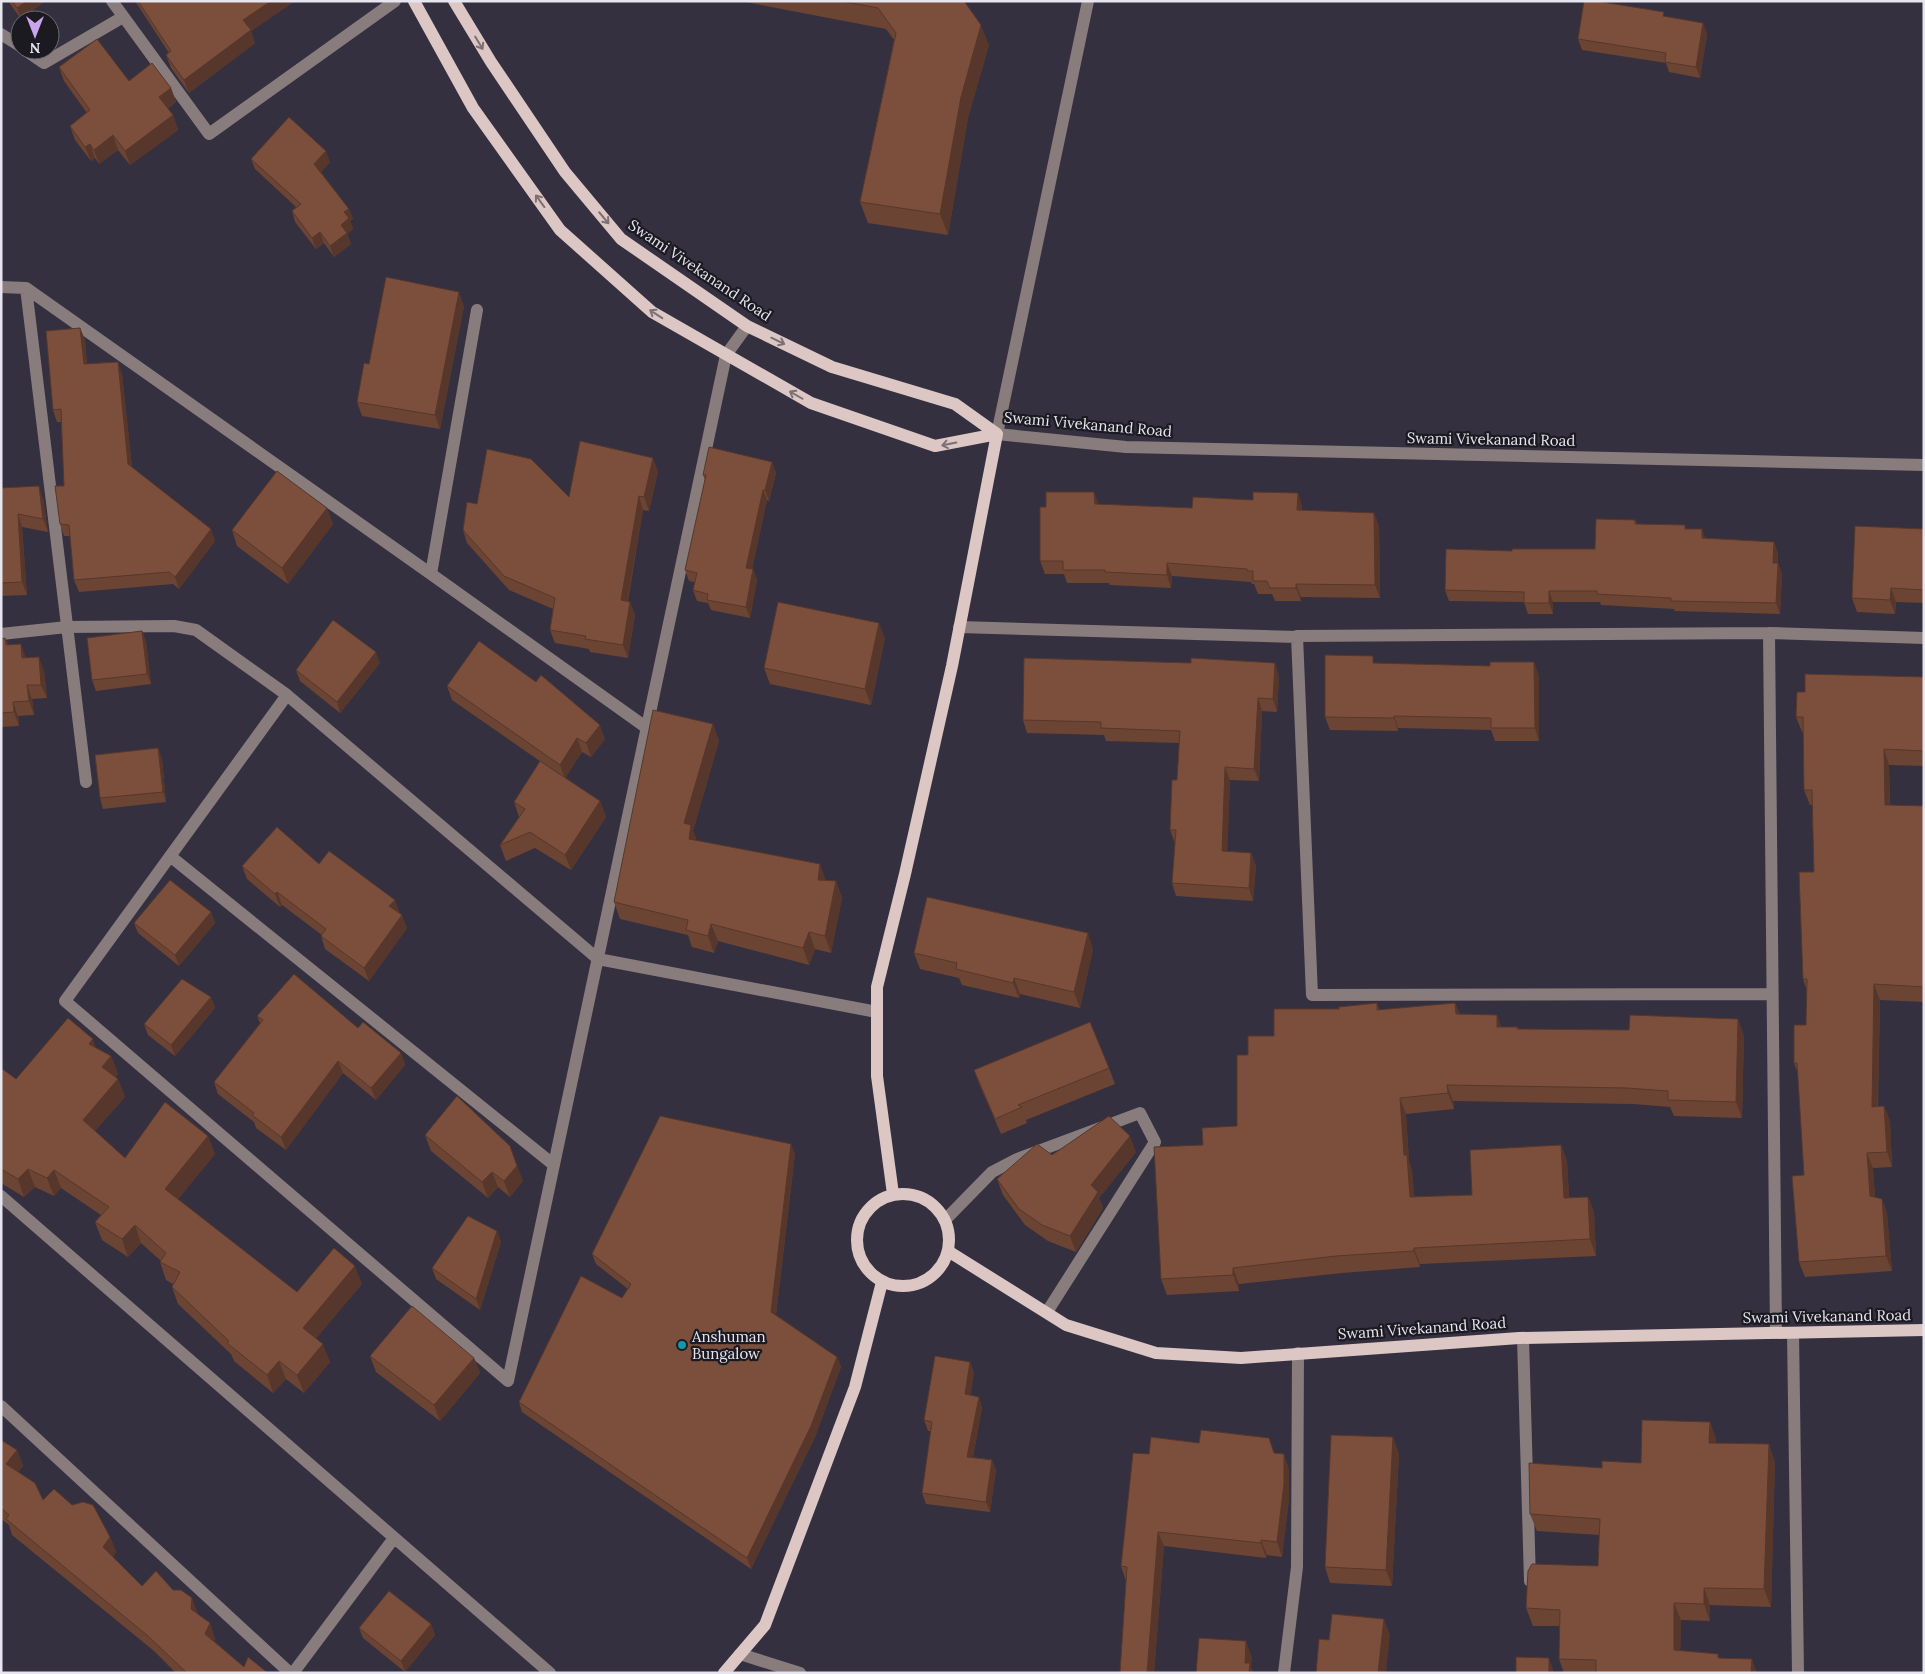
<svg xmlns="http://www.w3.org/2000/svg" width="1925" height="1674" font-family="Lora,serif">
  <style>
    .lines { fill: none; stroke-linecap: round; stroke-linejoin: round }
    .minor { stroke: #887d7c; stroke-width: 12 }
    .major { stroke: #dcc7c5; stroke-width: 12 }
    .wall { fill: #6b4434 }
    .shaded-wall { fill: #57372b }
    .building { fill: #7c4f3d; stroke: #57372b }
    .oneway { stroke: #7c7073 }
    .culture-dot { fill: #0f9aa8; stroke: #1b1a21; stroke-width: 2 }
    .labels { text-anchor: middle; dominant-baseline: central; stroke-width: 4.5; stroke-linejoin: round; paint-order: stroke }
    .street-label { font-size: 15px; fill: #e7e5f0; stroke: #1b1a21 }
    .poi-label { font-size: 15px; fill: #e7e5f0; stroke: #1b1a21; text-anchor: start }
  </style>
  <rect width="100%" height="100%" fill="#343040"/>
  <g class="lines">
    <path class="minor" d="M112,1L209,134L395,1
      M1088,1L997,434L1126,447L1924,465
      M1,34L20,46
      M25,50L44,63L123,17
      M1,287L26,288
      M477,310L431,574L647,728
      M747,326L726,355L508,1381L65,1001L287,695L598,959L877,1012
      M959,627L1298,637
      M1769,633L1297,636L1312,995L1772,994
      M1,634L67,627L174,626L196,630L287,695
      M86,782L26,288L431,574
      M170,856L554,1165
      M1,1196L550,1673
      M945,1220L992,1172L1017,1159L1140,1113L1155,1142L1047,1312
      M1776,1333L1769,633L1924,638
      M1793,1333L1798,1673
      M1523,1338L1530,1581
      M1,1406L290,1673
      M740,1654L800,1673
      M293,1673L394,1538
      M1284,1673L1297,1567L1298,1353"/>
    <path class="major" d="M414,1L473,108L560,230L652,312L811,403L935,446L997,434
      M454,1L491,62L565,172L621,239L747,326L832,367L955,404L997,434
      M857 1240a46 46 0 1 1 92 0a46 46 0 1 1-92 0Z
      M893,1194L877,1076V987L905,874L952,666L997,434
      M948,1251L1066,1325L1156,1353L1241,1358L1519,1338L1924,1330
      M724,1673L765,1625L855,1387L882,1282"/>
  </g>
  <path class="wall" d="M8,1H45L21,19Z
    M135,1H295L251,31L255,43L189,93L171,68L166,55L169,53Z
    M740,1H964L989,45L968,118L948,235L868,223L860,202L894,40L886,29Z
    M1666,17L1703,23L1707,34L1700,78L1669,72L1666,63L1582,50L1578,39Z
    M59,67L129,81L171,88L176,102L167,109L173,115L178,130L130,165L118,150L99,164L95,158L91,161L75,140L70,126L87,113L64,81Z
    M251,159L330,162L321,172L349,209L353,219L350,221L353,229L347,234L351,244L334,257L324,243L316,249L295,222L292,211L296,207L255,169Z
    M464,306L440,429L362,416L357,402L369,364Z
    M80,328L85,340L87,364L122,374L132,467L215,541L179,589L173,584L79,592L74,580L70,536H64L60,524L64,486L61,422H57L53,410Z
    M772,462L776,473L769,501L767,500L752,569H753L757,580L750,618L711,610L708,603L697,601L693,590L695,582L689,581L685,570L705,480L703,475Z
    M658,471L649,511L643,510L628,601L630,602L635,615L628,658L590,652L589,649L555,643L550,630L553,609L509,590L467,543L463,530L477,504L569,497Z
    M1,488L43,499L48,532L22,527L27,595L1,596Z
    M1099,504L1192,508L1302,505V510L1374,513L1379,526L1380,598L1301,597V601H1275L1272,594H1258L1254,584H1252L1251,582L1172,576L1171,588L1110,585L1109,583H1067L1064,574H1045L1040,561Z
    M327,508L333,524L288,584L237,546L232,530Z
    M1635,520L1637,524L1687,529L1705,538L1774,542L1778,553V563L1782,574L1780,614L1675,611L1674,609L1601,605L1600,602H1553V614H1528L1524,602L1449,601L1445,590L1512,551L1595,549Z
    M1924,526V603L1896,602L1895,614L1857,612L1852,598L1924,529Z
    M142,631L146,642L151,684L96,691L92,680Z
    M5,638L8,645L44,671L47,698L32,699L34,715L18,716L19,726L1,727V639Z
    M885,638L871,705L770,684L764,668Z
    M380,663L340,713L300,681L296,670Z
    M1375,664L1539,675V741H1495L1491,730L1398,728V731L1330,730L1325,717Z
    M1279,676L1277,712L1262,711L1259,781L1230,780L1227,851L1251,853L1256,866L1253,901L1176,896L1172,883L1175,843L1170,830L1177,780L1179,743L1106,741L1104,735L1027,733L1023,720Z
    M1924,677V766L1889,765L1890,805L1924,806V1002L1880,1000L1878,1106H1884L1890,1121L1892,1167L1873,1168L1875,1197L1882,1199L1887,1214L1892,1271L1805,1277L1799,1262L1804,1175L1798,1074L1794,1063L1806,1025L1807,991L1803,979L1814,872L1812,805H1810L1804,790L1803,733L1802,732L1796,717L1805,692Z
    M447,686L605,739L591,757L582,752L565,778L600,801L606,817L571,870L535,848L506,861L500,845L519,817L514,802L547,766L452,700Z
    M713,724L719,741L693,831L697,841L826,880L836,881L842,898L831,953L815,949L809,965L718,941L714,953L692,947L688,935L620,919L614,902Z
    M158,748L162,759L166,802L103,809L100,798Z
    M319,864L400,913L407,928L369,981L325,949L321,936L322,935L282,905L280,907L247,879L242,866Z
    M211,912L215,923L179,966L138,933L134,923Z
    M1093,949L1080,1008L1020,994L1019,998L962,985L959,978L920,969L914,953Z
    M211,997L215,1008L175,1056L148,1035L144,1024Z
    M1377,1003L1379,1010L1455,1003L1460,1015L1502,1027H1518L1519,1029L1744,1035L1742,1118L1674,1116L1670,1107L1633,1104L1453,1101L1454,1109L1406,1114L1409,1161L1412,1171L1414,1197L1472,1195L1561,1145L1567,1161L1569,1198L1588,1197L1594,1213L1596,1256L1420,1264V1267L1342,1273L1239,1284V1291L1167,1295L1161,1279L1203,1145L1237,1126L1248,1055L1274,1036L1339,1009Z
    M257,1016L358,1028L401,1053L405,1065L376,1100L343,1073L286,1150L256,1128L254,1122L218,1094L214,1082L260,1023Z
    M96,1048L111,1056L118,1074L115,1077L118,1079L125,1097L95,1131L125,1158L208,1136L215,1154L178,1199L297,1292L362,1284L316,1338L330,1362L304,1393L286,1379L273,1393L234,1361L231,1354L178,1304L172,1287L173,1284L166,1280L160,1262L161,1261L141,1243L128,1257L102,1240L95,1222L101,1215L61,1188L54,1196L35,1187L24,1197L1,1183V1068L16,1079Z
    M1109,1068L1115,1084L1026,1120L1027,1123L1001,1134L980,1086L974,1070Z
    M425,1135L523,1181L510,1197L498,1187L488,1198L431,1151Z
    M1136,1152L1099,1198L1103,1208L1076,1252L1048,1241L1025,1225L1003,1195L997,1179L1052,1155Z
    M795,1154L776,1315L837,1357L841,1367L815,1437L751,1569L522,1412L519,1402L622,1298L628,1289L596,1264L592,1254Z
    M497,1231L501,1242L480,1310L436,1279L432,1268Z
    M370,1356L474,1358L480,1373L440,1421L376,1372Z
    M970,1362L974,1373L970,1395L979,1397L982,1408L973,1457L992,1460L996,1470L990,1512L926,1504L922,1493L931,1431H928L924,1420Z
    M1710,1422L1716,1439V1443L1775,1461L1771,1607L1710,1605V1621L1681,1620L1680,1651L1718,1654L1719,1658L1757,1673H1564L1559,1659L1560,1626H1533L1526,1608L1598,1566L1599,1535L1537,1531L1530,1514L1602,1468L1641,1463Z
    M1,1439L2,1441L17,1450L23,1466L18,1472L43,1500L110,1537L116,1552L113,1557L142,1586L173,1590L198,1615L210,1623L215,1639L214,1641L244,1667L268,1673H176L154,1651L12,1535L9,1525L1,1519Z
    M1199,1443L1274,1453L1289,1469V1499L1282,1557L1267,1555L1266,1558L1164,1546L1154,1673H1120L1126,1581L1121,1566L1149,1454Z
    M1399,1453L1392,1586L1330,1583L1325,1567Z
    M431,1624L435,1635L405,1672L363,1638L359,1628Z"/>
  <path class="shaded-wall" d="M27,1H45L21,19L17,8Z
    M271,1H295L251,31L255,43L189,93L184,80L243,20Z
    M1703,23L1707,34L1700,78L1696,67Z
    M981,25L989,45L968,118L948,235L940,214L961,97Z
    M171,88L176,102L164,111L159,97Z
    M173,115L178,130L130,165L125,151Z
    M113,135L118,150L99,164L94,150Z
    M90,144L95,158L91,161L85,147Z
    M326,151L330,162L318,175L314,164Z
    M349,209L353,219L350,221L353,229L347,234L351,244L334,257L330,246L341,225L344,212Z
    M320,232L324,243L316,249L312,238Z
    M459,292L464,306L440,429L435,415Z
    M80,328L85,340L88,376L84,364Z
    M118,362L122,374L133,476L128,464Z
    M653,458L658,471L649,511L644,497Z
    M772,462L776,473L769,501L765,490Z
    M39,486L43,499L48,532L43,519Z
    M763,490L767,500L750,579L746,568Z
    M1094,492L1099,505L1095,504Z
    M1298,493L1302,505V523L1297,510Z
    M639,496L643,510L625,614L621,600Z
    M327,508L333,524L288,584L282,568Z
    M1374,513L1379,526L1380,598L1375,585Z
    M18,514L22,527L27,595L22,582Z
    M211,529L215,541L179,589L175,577Z
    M1702,529L1706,540L1702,538Z
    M1774,542L1778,553L1777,574L1773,563Z
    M1167,563L1172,576L1171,588L1167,575Z
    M1778,563L1782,574L1780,614L1776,603Z
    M753,569L757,580L750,618L746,607Z
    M1296,584L1301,597V601L1296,588Z
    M1891,588L1896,602L1895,614L1890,600Z
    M1549,591L1553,602V614L1549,603Z
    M630,602L635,615L628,658L623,645Z
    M879,623L885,638L871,705L865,689Z
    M142,631L146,642L151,684L147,674Z
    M21,644L26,658H22Z
    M376,652L380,663L340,713L337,702Z
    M39,657L44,671L47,698L41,685Z
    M1534,662L1539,675V741L1535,728Z
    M1275,663L1279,676L1277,712L1273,699Z
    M27,685L32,699L34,715L29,701Z
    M1258,698L1262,711L1259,781L1254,769Z
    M13,702L18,716L19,726L14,712Z
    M1394,716L1398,728V731L1394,718Z
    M713,724L719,741L693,831L697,842L696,856L684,823Z
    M600,725L605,739L591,757L586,743Z
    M577,738L582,752L565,779L560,765Z
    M158,748L162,759L166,802L163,792Z
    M1884,749L1889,765L1890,820L1885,805Z
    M1225,767L1230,780L1227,864L1222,851Z
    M600,801L606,817L571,870L565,855Z
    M1251,853L1256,866L1253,901L1249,888Z
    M820,864L826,881L818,880Z
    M836,881L842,898L831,953L825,936Z
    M277,892L282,905L280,907L275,894Z
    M395,900L400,913L389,906Z
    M211,912L215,923L179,966L175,955Z
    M402,915L407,928L369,981L364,968Z
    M711,924L718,941L714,953L708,936Z
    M809,932L815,949L809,965L803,948Z
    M1088,933L1093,949L1080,1008L1074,992Z
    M1014,978L1020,994L1019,998L1013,983Z
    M1874,984L1880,1000L1877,1122L1872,1107Z
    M211,997L215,1008L175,1056L171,1045Z
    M1455,1003L1461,1019L1456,1014Z
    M1497,1015L1503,1031L1497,1027Z
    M1738,1019L1744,1035L1742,1118L1736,1102Z
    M93,1039L99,1057L89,1044Z
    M401,1053L405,1065L376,1100L371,1088Z
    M111,1056L118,1074L109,1084L102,1067Z
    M338,1061L343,1073L286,1150L281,1137Z
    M118,1079L125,1097L89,1138L83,1120Z
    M1447,1085L1453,1101L1454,1109L1448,1093Z
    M1400,1098L1406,1114L1409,1161L1412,1171L1416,1213L1410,1197L1404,1155Z
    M1884,1106L1890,1121L1892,1167L1887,1152Z
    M208,1136L215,1154L172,1207L165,1189Z
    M1130,1136L1136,1152L1099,1198L1103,1208L1076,1252L1070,1236L1091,1185Z
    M791,1144L795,1154L775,1322L771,1312Z
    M1561,1145L1567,1161L1570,1214L1564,1198Z
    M510,1146L523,1181L510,1197L504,1181Z
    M1867,1153L1873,1168L1876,1212L1870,1196Z
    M28,1169L35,1187L24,1197L18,1179Z
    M54,1170L61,1188L54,1196L47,1178Z
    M492,1172L498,1187L488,1198L482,1182Z
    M1588,1197L1594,1213L1596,1256L1590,1239Z
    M1882,1199L1887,1214L1892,1271L1886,1256Z
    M135,1225L141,1243L128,1257L122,1239Z
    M497,1231L501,1242L480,1310L476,1299Z
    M1414,1248L1420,1264V1267L1414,1251Z
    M355,1266L362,1284L310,1346L303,1328Z
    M1233,1268L1239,1284V1291L1233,1275Z
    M323,1344L330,1362L304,1393L297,1375Z
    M837,1357L841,1367L815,1437L751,1569L747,1558Z
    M474,1358L480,1373L440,1421L434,1405Z
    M279,1361L286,1379L273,1393L267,1375Z
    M970,1362L974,1373L969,1405L965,1394Z
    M979,1397L982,1408L971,1467L967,1457Z
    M1710,1422L1716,1439L1715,1460L1709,1443Z
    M1393,1437L1399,1453L1392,1586L1386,1570Z
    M1769,1444L1775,1461L1771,1607L1764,1589Z
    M17,1450L23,1466L11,1480L6,1464Z
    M1284,1454L1289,1469V1499L1282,1557L1277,1542Z
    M992,1460L996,1470L990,1512L986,1502Z
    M1158,1532L1164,1546L1154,1673H1147Z
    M110,1537L116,1552L109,1563L103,1547Z
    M1261,1540L1267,1555L1266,1558L1261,1543Z
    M1704,1588L1710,1605V1621L1704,1604Z
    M192,1598L198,1614L197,1625L191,1609Z
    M1674,1603L1681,1620L1680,1667L1674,1650Z
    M1384,1619L1390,1635L1386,1673H1378Z
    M210,1623L215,1639L211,1649L205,1634Z
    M431,1624L435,1635L405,1672L401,1661Z
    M1246,1641L1252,1657L1251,1666L1254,1673H1248L1245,1663Z
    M1549,1658L1553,1669V1673H1549Z
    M1752,1659L1757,1673H1751Z"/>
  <path class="building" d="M12,1H27L17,8Z
    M138,1H271L243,20L251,30L184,80L166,55L171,51Z
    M841,1H964L981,25L961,97L940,214L860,202L896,33L878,8Z
    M1584,1H1596L1664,12L1663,16L1703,23L1696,67L1665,62L1666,53L1578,39Z
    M97,39L129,81L152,63L171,88L159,97L173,115L125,151L113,135L94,150L90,144L85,147L70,126L90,110L59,67Z
    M289,117L326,151L314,164L349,209L344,212L349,218L341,225L347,233L330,246L320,232L312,238L292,211L301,204L251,159Z
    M386,277L459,292L435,415L357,402L364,363L369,364Z
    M80,328L84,364L118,362L128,464L211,529L175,577L169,572L74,580L69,525L60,524L55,486H64L61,409L53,410L46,331Z
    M580,441L653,458L644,497L639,496L621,600L630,602L623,645L585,639L586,636L550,630L555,598L504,576L463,530L467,502L477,504L487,449L531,459L569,497Z
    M709,447L772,462L765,490H763L746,568L753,569L746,607L707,600L708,594L693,590L697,573L685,570L706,475H703Z
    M277,471L327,508L282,568L232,530Z
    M39,486L43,519L18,514L22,582L1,583V488Z
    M1046,492H1094L1095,504L1192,508L1193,497L1253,500V492L1298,493L1297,510L1374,513L1375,585L1296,584V588H1270L1267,581H1253V571H1247V569L1167,563V575L1105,572V570H1063V561H1040V507H1046Z
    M1596,519L1635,520V524L1685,525V529H1702V538L1774,542L1773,563H1778L1776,603L1671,601V598L1597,594V591H1549V603H1524V592L1445,590L1446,549L1512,551V549H1595Z
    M1855,526L1924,529V526V590L1891,588L1890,600L1852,598Z
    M778,602L879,623L865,689L764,668Z
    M333,620L376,652L337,702L296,670Z
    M142,631L147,674L92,680L87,638Z
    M5,638L6,645L21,644L22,658L39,657L41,685H27L29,701L13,702L14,712L1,713V639Z
    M479,641L536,682L541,675L600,725L586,743L577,738L560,765L447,686Z
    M1325,655L1373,656V663L1490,666V662H1534L1535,728H1491V718L1394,716V718L1325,717Z
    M1024,658L1191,663V658L1275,663L1273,699L1258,698L1254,769L1225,767L1222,851L1251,853L1249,888L1172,883L1176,830H1170L1172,780H1177L1180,731L1101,728V722L1023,720Z
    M1805,674L1924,677V751L1884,749L1885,805L1924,806V987L1874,984L1872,1107L1884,1106L1887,1152L1867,1153L1870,1196L1882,1199L1886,1256L1799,1262L1792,1176L1804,1175L1797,1063H1794V1025H1806L1807,979H1803L1799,872H1814L1812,790H1804L1803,717H1796L1797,692H1805Z
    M653,710L713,724L684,823L691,825L689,839L820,864L818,880L836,881L825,936L809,932L803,948L711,924L708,936L686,930L688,920L614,902Z
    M158,748L163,792L100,798L95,755Z
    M540,761L600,801L565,855L530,832L500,845L525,809L514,802Z
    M277,827L319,864L329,851L395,900L389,906L402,915L364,968L321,936L326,929L277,892L275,894L242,866Z
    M170,880L211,912L175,955L134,923Z
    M927,897L1088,933L1074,992L1014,978L1013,983L956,969L957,963L914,953Z
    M294,974L358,1028L363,1022L401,1053L371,1088L338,1061L281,1137L252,1115L254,1113L214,1082L263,1020L257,1016Z
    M182,979L211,997L171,1045L144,1024Z
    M1377,1003V1010L1455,1003L1456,1014L1497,1015V1027H1518L1517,1029L1629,1030L1630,1015L1738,1019L1736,1102L1668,1100V1091L1627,1088L1447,1085L1448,1093L1400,1098L1404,1155H1407L1410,1197L1472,1195L1470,1150L1561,1145L1564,1198L1588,1197L1590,1239L1414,1248V1251L1336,1256L1233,1268V1275L1161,1279L1154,1147L1203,1145L1202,1128L1237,1126V1055H1248V1036H1274V1009H1339V1007Z
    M68,1018L93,1039L89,1044L111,1056L102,1067L118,1079L83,1120L125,1158L165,1102L208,1136L165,1189L297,1292L334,1248L355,1266L303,1328L323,1344L297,1375L279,1361L267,1375L227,1343L229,1341L172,1287L180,1272L160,1262L166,1253L135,1225L122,1239L95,1222L109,1207L54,1170L47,1178L28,1169L18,1179L1,1169V1068L16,1079Z
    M1090,1022L1109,1068L1018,1105L1022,1107L995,1119L974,1070Z
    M457,1096L510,1146L517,1166L504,1181L492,1172L482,1182L425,1135Z
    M660,1116L791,1144L771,1312L837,1357L811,1426L747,1558L519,1402L581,1276L622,1298L631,1284L592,1254Z
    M1109,1116L1130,1136L1091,1185L1098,1192L1070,1236L1042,1225L1019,1209L997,1179L1037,1144L1052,1155Z
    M468,1216L497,1231L476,1299L432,1268Z
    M412,1306L474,1358L434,1405L370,1356Z
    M935,1356L970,1362L965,1394L979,1397L967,1457L992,1460L986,1502L922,1493L932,1422L924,1420Z
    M1642,1420L1710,1422L1709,1443L1769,1444L1764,1589L1704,1588V1604L1674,1603V1650L1718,1654V1658L1752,1659L1751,1673H1596V1660L1559,1659L1560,1610L1526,1608L1528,1571L1532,1564L1598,1566L1600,1519L1530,1514L1529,1463L1602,1468V1461L1641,1463Z
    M1201,1430L1269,1438L1274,1453L1284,1454V1484L1277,1542L1261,1540V1543L1158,1532L1147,1673H1120L1127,1567L1121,1566L1133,1453L1149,1454L1151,1437L1199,1443Z
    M1331,1435L1393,1437L1386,1570L1325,1567Z
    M1,1440L17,1450L6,1464L35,1483L43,1500L54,1489L72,1505L83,1502L93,1505L110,1537L103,1547L142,1586L156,1571L173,1590H181L192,1598L191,1609L210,1623L205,1634L244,1667L248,1657L268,1673H187L148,1636L6,1519L9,1515L1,1508Z
    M389,1591L431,1624L401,1661L359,1628Z
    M1332,1614L1384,1619L1378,1673H1316L1319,1639L1329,1640Z
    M1199,1638L1246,1641L1245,1663H1250L1249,1672L1254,1673H1196Z
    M1516,1657L1549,1658V1673H1516Z"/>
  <defs><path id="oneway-shaft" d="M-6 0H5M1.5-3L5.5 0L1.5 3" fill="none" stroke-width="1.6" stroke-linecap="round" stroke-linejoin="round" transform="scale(1.25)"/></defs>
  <g class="oneway">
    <use href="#oneway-shaft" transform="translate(479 43) rotate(59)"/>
    <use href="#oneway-shaft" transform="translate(540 201) rotate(-126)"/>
    <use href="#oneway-shaft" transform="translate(604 218) rotate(50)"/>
    <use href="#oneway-shaft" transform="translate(656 314) rotate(-147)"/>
    <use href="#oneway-shaft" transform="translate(778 341) rotate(26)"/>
    <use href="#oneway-shaft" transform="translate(796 395) rotate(-150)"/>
    <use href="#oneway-shaft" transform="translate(949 444) rotate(169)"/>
  </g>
  <circle class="culture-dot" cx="682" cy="1345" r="5"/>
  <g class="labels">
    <g class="street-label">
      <text transform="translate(700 270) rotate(34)">Swami Vivekanand Road</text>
      <text transform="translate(1088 424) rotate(5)">Swami Vivekanand Road</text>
      <text transform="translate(1491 439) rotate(1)">Swami Vivekanand Road</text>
      <text transform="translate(1827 1316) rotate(-1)">Swami Vivekanand Road</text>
      <text transform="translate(1422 1328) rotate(-4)">Swami Vivekanand Road</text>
    </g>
    <g class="poi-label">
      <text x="692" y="1336">Anshuman<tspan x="692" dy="17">Bungalow</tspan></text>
    </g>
  </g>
  <rect width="1925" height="1674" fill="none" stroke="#e7e5f0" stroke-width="5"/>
  <g transform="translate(35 35) rotate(180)"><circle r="24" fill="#1b1a21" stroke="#6d6b74"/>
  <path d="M0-4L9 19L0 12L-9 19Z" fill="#c9a5ee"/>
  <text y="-8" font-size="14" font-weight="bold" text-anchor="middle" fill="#e7e5f0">N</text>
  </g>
</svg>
